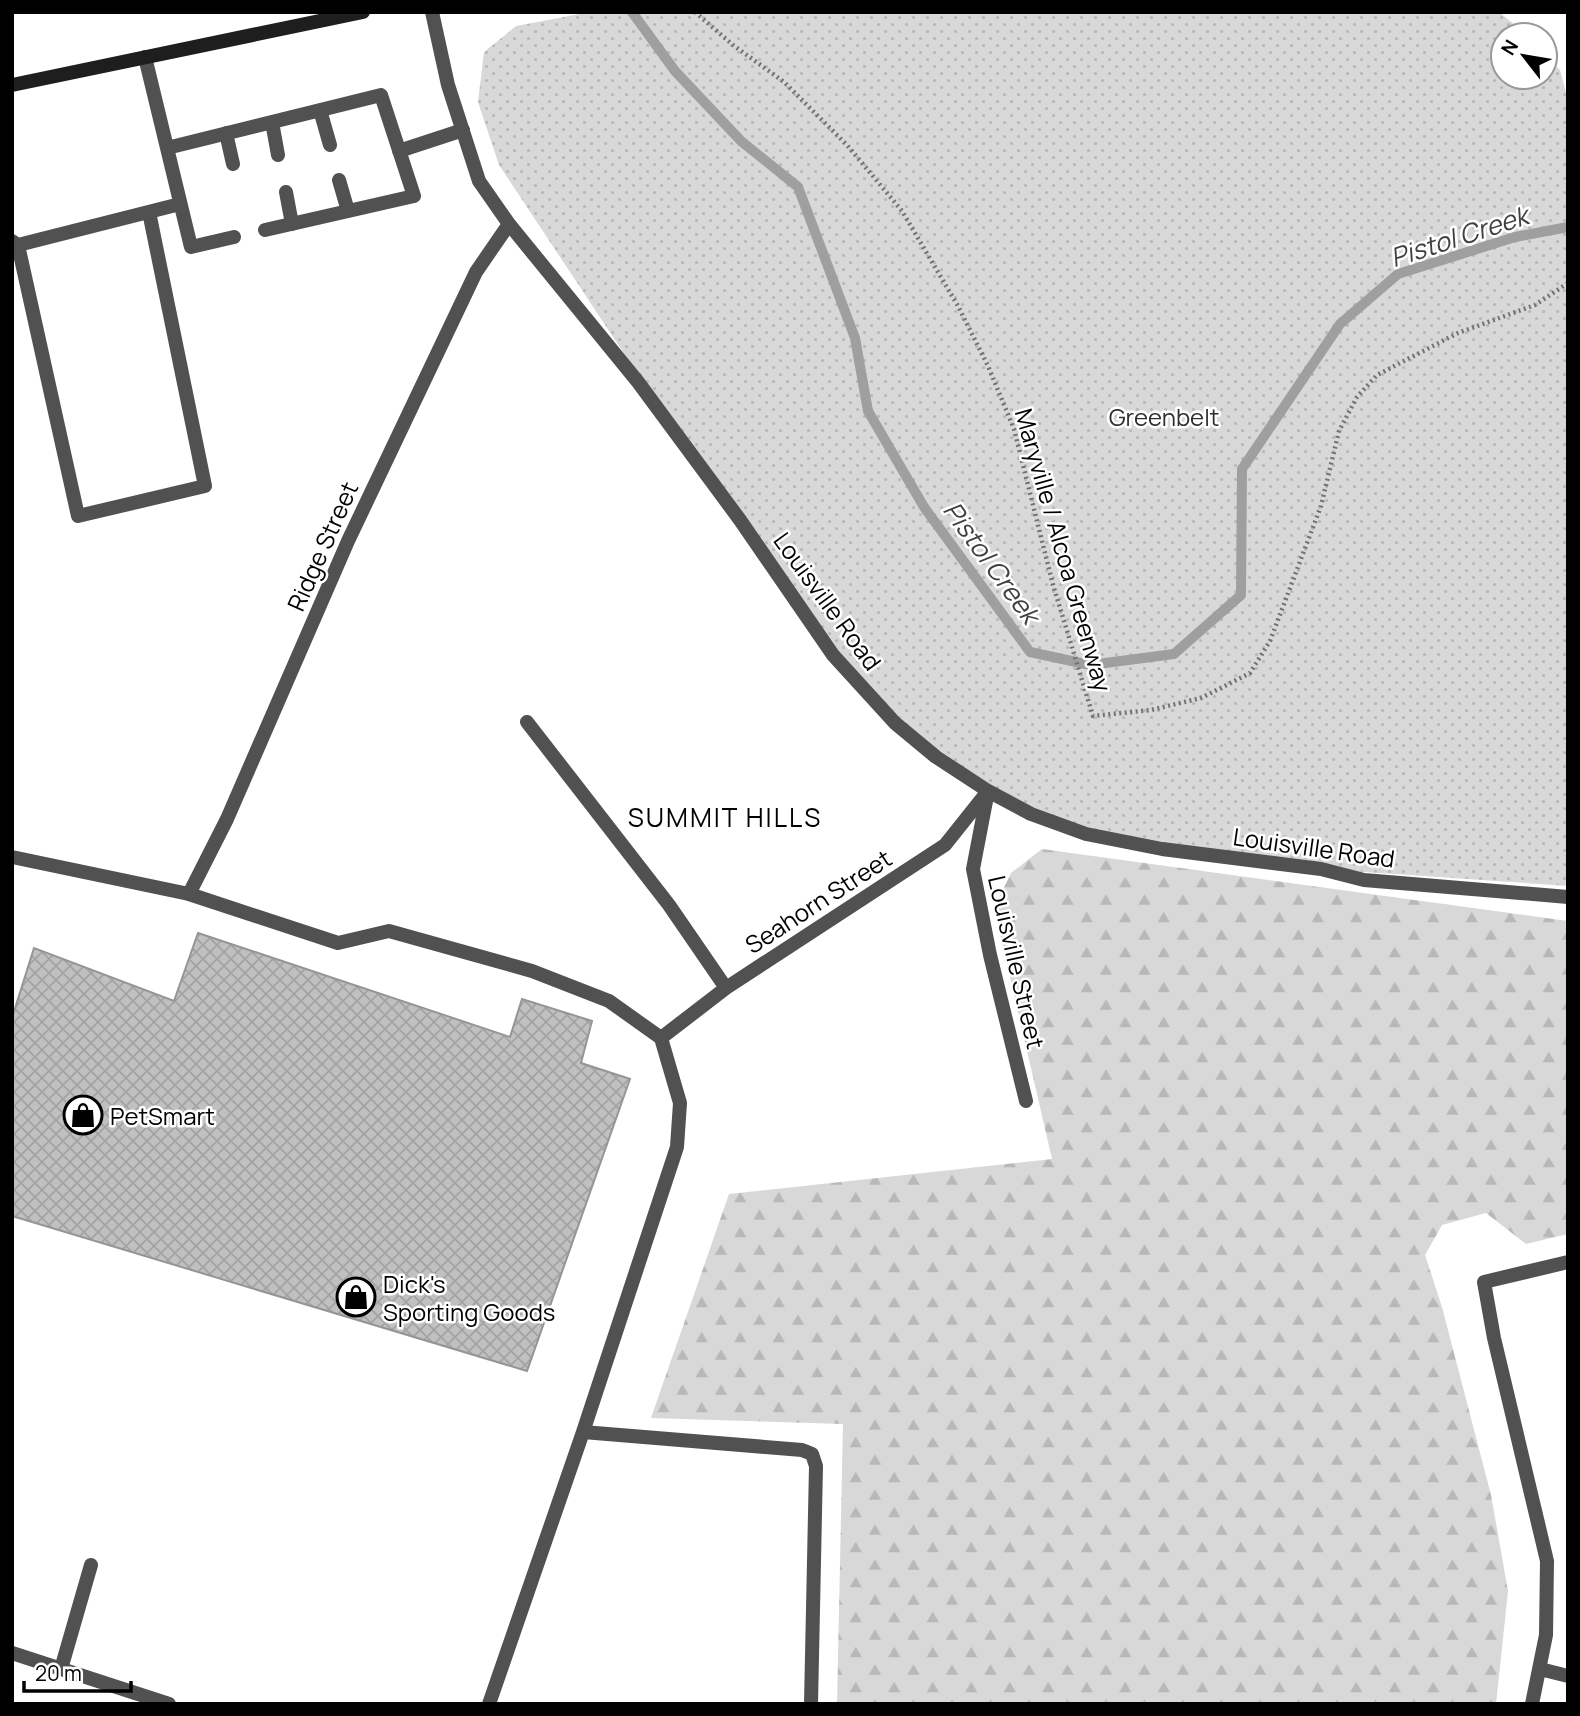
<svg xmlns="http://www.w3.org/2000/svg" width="1580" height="1716" font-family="Manrope,sans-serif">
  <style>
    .forest { fill: url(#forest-firs) }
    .park { fill: url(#park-dots) }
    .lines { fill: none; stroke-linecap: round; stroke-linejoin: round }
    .stream { stroke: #9f9f9f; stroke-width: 10 }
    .building { fill: url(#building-cross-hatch); stroke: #959595; stroke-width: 2 }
    .path { stroke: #737373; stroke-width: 4.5; stroke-dasharray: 2 3.5; stroke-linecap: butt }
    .service { stroke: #515151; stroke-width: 14 }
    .minor { stroke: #515151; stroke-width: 14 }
    .secondary { stroke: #1e1e1e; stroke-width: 14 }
    .labels { text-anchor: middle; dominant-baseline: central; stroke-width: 5; stroke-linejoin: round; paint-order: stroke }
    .park-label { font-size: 24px; fill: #2f2f2f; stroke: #fff }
    .street-label { font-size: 24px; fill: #000; stroke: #fff }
    .poi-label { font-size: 24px; fill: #000; stroke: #fff; text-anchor: start }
    .water-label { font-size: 26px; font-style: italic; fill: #404040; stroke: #fff }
    .neighbourhood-label { font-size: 26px; letter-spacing: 2px; fill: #000; stroke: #fff }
  </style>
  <defs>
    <pattern id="forest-firs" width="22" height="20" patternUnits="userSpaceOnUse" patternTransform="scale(1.75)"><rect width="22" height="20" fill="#d8d8d8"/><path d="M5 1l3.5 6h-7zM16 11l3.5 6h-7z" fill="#b8b8b8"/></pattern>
    <pattern id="park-dots" width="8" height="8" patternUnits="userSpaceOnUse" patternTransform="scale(1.75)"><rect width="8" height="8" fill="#d8d8d8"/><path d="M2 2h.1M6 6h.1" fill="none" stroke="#b8b8b8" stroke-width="1.8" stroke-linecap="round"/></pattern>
    <pattern id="building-cross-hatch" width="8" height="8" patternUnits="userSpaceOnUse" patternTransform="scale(1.75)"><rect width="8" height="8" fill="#c0c0c0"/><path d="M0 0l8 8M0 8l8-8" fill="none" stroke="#a3a3a3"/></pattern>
  </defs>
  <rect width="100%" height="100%" fill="#fff"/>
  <path class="forest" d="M1042,849L1568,921V1234L1526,1244L1486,1213L1442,1225L1425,1255L1442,1307L1491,1495L1508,1591L1496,1704H837L843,1424L651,1418L729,1194L1052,1159L994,908L1011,873Z"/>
  <path class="park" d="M590,12H1499L1527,35H1503V77H1545V54L1560,70L1568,100V886L1321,869L1067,827L958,771L860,684L680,438L499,165L478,102L484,52L516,26Z"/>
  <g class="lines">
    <path class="stream" d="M632,12L675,71L741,141L798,187L855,338L868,411L924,507L1030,652L1090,665L1174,654L1241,595L1242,469L1340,324L1398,274L1515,237L1568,227"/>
  </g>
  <path class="building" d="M198,933L510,1037L522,999L592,1021L581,1063L630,1079L527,1371L12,1216V1018L34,948L174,1001Z"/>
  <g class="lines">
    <path class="path" d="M695,12L733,45L784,82L847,145L902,211L958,306L988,366L1014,429L1053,585L1093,716L1151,710L1201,698L1250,673L1270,641L1321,506L1339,431L1357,397L1377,375L1458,333L1535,305L1568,283"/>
    <path class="service" d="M145,57L191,247L234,237
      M320,110L330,145
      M272,122L278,155
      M226,133L233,164
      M167,148L381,95L414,196L265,230
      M399,151L463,130
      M339,180L348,211
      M286,192L292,224
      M12,241L18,245L180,204
      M18,245L78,516L205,486L149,212
      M12,857L189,894L338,943L389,931L532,971L609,1001L661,1038L680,1103L677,1147L583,1432L489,1704
      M583,1432L802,1450L812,1454L816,1466L811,1704
      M61,1669L91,1565
      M1540,1669L1568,1676"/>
    <path class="minor" d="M432,12L448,85L479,181L509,224L638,382L740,520L833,655L895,723L936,757L988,791L1031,814L1086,834L1162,849L1321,869L1364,880L1568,897
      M527,722L669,905L726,988
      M987,796L973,869L990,955L1026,1101
      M189,894L227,819L348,541L476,272L509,224
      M661,1038L726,988L945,845L988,791
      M12,1653L169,1704
      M1532,1704L1546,1635L1547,1561L1494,1338L1484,1282L1568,1262"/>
    <path class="secondary" d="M12,85L363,12"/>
  </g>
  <defs>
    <symbol id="shop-ring" viewBox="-11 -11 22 22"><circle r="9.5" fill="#fff" stroke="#000" stroke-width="1.5"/><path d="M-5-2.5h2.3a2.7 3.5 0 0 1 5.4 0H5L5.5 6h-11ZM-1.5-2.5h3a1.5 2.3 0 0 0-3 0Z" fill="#000"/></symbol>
  </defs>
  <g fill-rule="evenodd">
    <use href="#shop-ring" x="61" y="1093" width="44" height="44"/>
    <use href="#shop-ring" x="334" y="1275" width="44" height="44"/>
  </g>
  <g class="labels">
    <g class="park-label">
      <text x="1164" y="416">Greenbelt</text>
    </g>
    <g class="street-label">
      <text transform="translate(322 546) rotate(-66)">Ridge Street</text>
      <text transform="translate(1064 550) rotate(74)">Maryville / Alcoa Greenway</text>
      <text transform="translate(828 601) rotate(54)">Louisville Road</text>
      <text transform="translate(1314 847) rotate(8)">Louisville Road</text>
      <text transform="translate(818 901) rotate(-33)">Seahorn Street</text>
      <text transform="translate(1017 962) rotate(77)">Louisville Street</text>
    </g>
    <g class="poi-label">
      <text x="110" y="1115">PetSmart</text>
      <text x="383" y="1283">Dick's<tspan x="383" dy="28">Sporting Goods</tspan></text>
    </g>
    <g class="water-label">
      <text transform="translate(1459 236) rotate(-18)">Pistol Creek</text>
      <text transform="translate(992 562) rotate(54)">Pistol Creek</text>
    </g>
    <g class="neighbourhood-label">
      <text x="725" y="817">SUMMIT HILLS</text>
    </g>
  </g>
  <rect width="1580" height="1716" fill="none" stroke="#000000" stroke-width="28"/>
  <g transform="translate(1524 56) rotate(301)"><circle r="33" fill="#ffffff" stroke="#999999" stroke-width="2"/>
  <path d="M0-5L12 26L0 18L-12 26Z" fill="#000000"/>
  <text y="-10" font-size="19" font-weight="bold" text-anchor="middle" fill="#000000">N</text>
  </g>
  <path d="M24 1681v10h107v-10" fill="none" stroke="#000000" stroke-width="3.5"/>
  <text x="35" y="1681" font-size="21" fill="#000000" stroke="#ffffff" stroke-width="5" paint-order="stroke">20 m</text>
</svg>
